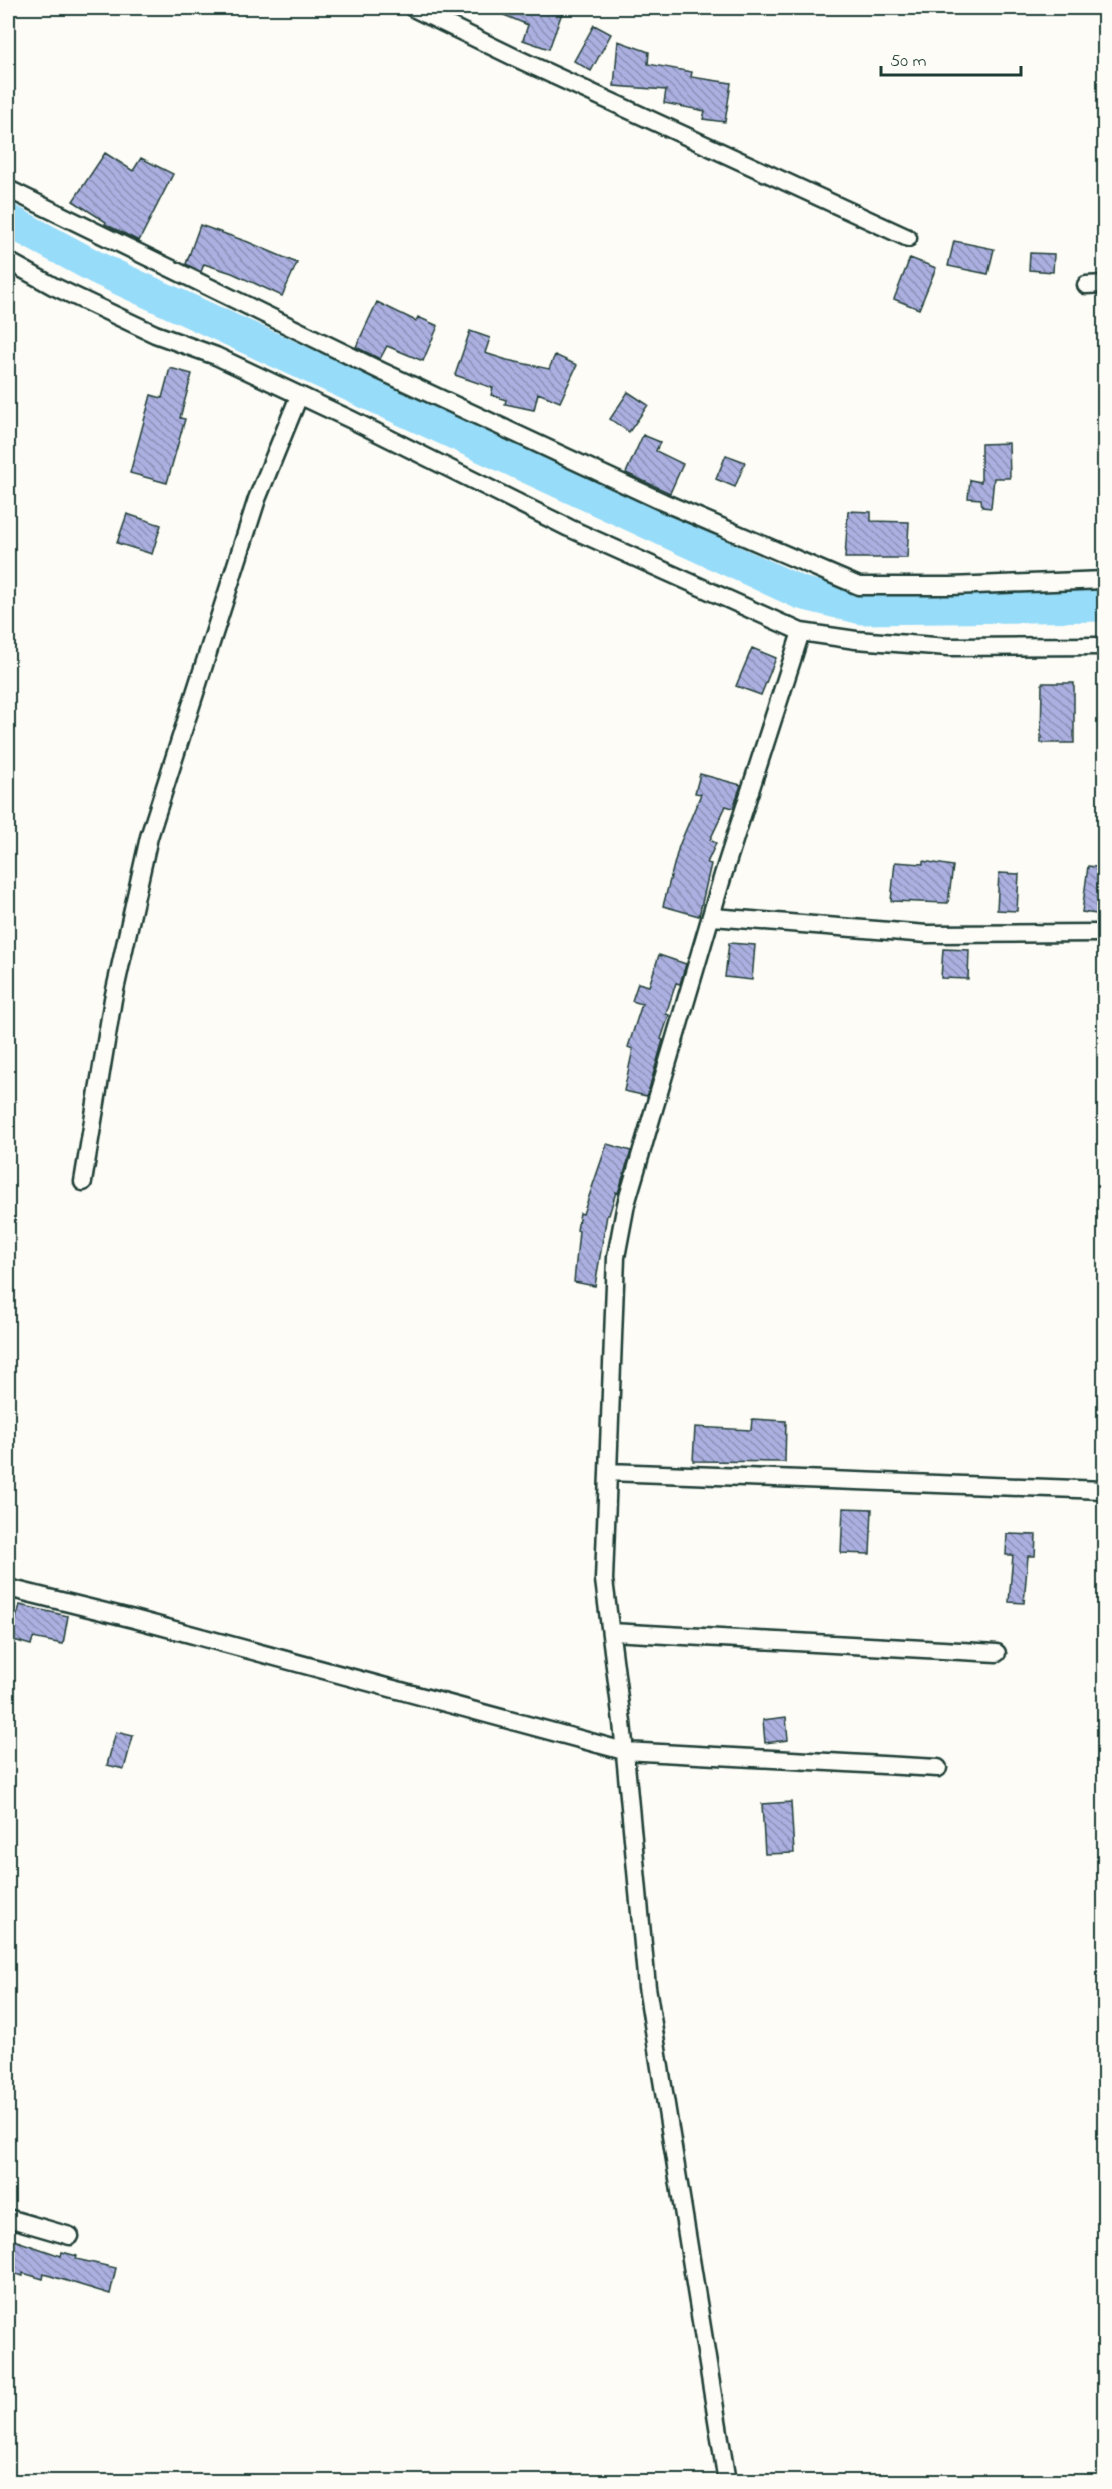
<svg xmlns="http://www.w3.org/2000/svg" width="1112" height="2489" font-family="'Indie Flower',sans-serif">
  <style>
    .lines { fill: none; stroke-linecap: round; stroke-linejoin: round }
    .river { stroke: #97dcf9; stroke-width: 33 }
    .building { fill: url(#building-back-hatch); stroke: #1f3d34; stroke-width: 1.5 }
    .minor-casing { stroke: #1f3d34; stroke-width: 21 }
    .minor { stroke: #fdfcf7; stroke-width: 16 }
  </style>
  <defs>
    <pattern id="building-back-hatch" width="6" height="6" patternUnits="userSpaceOnUse" patternTransform="scale(1.5)"><rect width="6" height="6" fill="#acb0e1"/><path d="M-1 5l2 2M0 0l6 6M5-1l2 2" fill="none" stroke="#8b90b7"/></pattern>
  </defs>
  <rect width="100%" height="100%" fill="#fdfcf7"/>
  <filter id="ink" filterUnits="userSpaceOnUse"><feTurbulence type="fractalNoise" baseFrequency=".0167" numOctaves="2"/><feDisplacementMap in="SourceGraphic" scale="12" xChannelSelector="R" yChannelSelector="G"/><feConvolveMatrix kernelMatrix="1 2 1 2 8 2 1 2 1" color-interpolation-filters="sRGB"/></filter>
  <g filter="url(#ink)">
    <g class="lines">
      <path class="river" d="M8,220L97,268L801,593L862,608L1104,605"/>
    </g>
    <path class="building" d="M487,8H546L562,13L549,49L523,40L528,25Z
      M594,25L611,34L591,71L574,61Z
      M618,41L649,52L648,64L692,72L691,77L731,83L725,122L703,119L705,111L664,103L666,90L614,86Z
      M105,153L133,171L141,158L173,174L139,241L105,224L106,222L73,201Z
      M200,225L248,242L297,263L282,296L232,273L204,264L201,272L186,264Z
      M954,241L994,249L988,274L948,266Z
      M1030,253L1054,254L1053,272L1029,270Z
      M910,258L936,268L919,309L894,299Z
      M377,302L416,321L418,317L438,326L423,361L387,346L380,359L356,347Z
      M470,331L490,338L485,353L507,360L549,369L555,355L577,365L560,402L538,393L534,410L505,404L506,400L491,395L493,388L455,375Z
      M170,368L192,374L180,418L185,419L167,483L130,473L151,395L162,398Z
      M628,392L648,405L629,432L610,419Z
      M643,435L660,442L656,451L683,464L670,493L626,473Z
      M1009,443L1010,478H994L991,508L982,507L981,499L968,498L970,480L981,482V444Z
      M726,455L745,462L735,487L716,479Z
      M848,511L871,512V521L909,522L907,558H845Z
      M127,514L161,525L152,554L117,543Z
      M752,648L776,658L761,695L736,686Z
      M1042,683H1074V743H1041Z
      M700,774L741,785L733,808L726,806L710,840L716,843L707,863L711,864L699,916L663,906L679,846L701,794L695,793Z
      M923,861L953,866L948,903L891,901L895,862L923,864Z
      M1088,866L1104,868V915L1082,912Z
      M999,873L1019,874L1017,911L997,910Z
      M729,943L755,945L752,980L725,977Z
      M943,949L969,950L968,979L941,978Z
      M659,955L686,964L680,984L676,983L666,1014L669,1015L661,1039L663,1040L647,1096L624,1091L633,1049L628,1047L642,1004L632,1001L638,983L649,986Z
      M607,1144L631,1151L618,1193L616,1192L609,1215H607L595,1286L574,1282L579,1231L577,1230L580,1213L583,1214Z
      M752,1419L786,1421L785,1462L693,1461L695,1427L751,1430Z
      M843,1508L872,1509L870,1554L841,1553Z
      M1007,1534L1036,1535L1035,1556H1028L1024,1603L1009,1602L1013,1555H1006Z
      M20,1605L68,1616L63,1644L33,1638L31,1645L10,1639Z
      M786,1717L788,1740L765,1743L763,1720Z
      M116,1732L133,1736L124,1769L107,1765Z
      M791,1802L794,1853L765,1854L762,1804Z
      M8,2238L61,2256L62,2252L77,2256L76,2259L116,2268L110,2294L44,2274L43,2279L23,2273V2276L8,2272Z"/>
    <g class="lines">
      <defs>
        <path id="minor" d="M413,8L516,58L908,238
          M8,189L381,371L663,502L859,586H951L1104,580
          M8,261L53,286L155,334L216,356L352,420L569,528L801,632L856,640L948,647L1104,646
          M1086,285L1104,284
          M713,917L927,934L1104,933
          M83,1182L113,999L149,837L257,499L299,396
          M608,1472L1104,1490
          M8,1588L134,1619L624,1751L938,1768
          M611,1632L997,1653
          M8,2218L70,2236
          M727,2482L647,1987L622,1722L604,1580L616,1257L626,1204L723,875L801,632"/>
      </defs>
      <use href="#minor" class="minor-casing"/>
      <use href="#minor" class="minor"/>
    </g>
  </g>
  <rect width="1112" height="2489" fill="none" stroke="#fdfcf7" stroke-width="30"/>
  <rect x="15" y="15" width="1082" height="2459" fill="none" stroke="#1f3d34" stroke-width="2" filter="url(#ink)"/>
  <path d="M881 66v9h140v-9" fill="none" stroke="#1f3d34" stroke-width="3"/>
  <text x="890" y="66" font-size="18" fill="#1f3d34" stroke="#fdfcf7" stroke-width="4.5" paint-order="stroke">50 m</text>
</svg>
